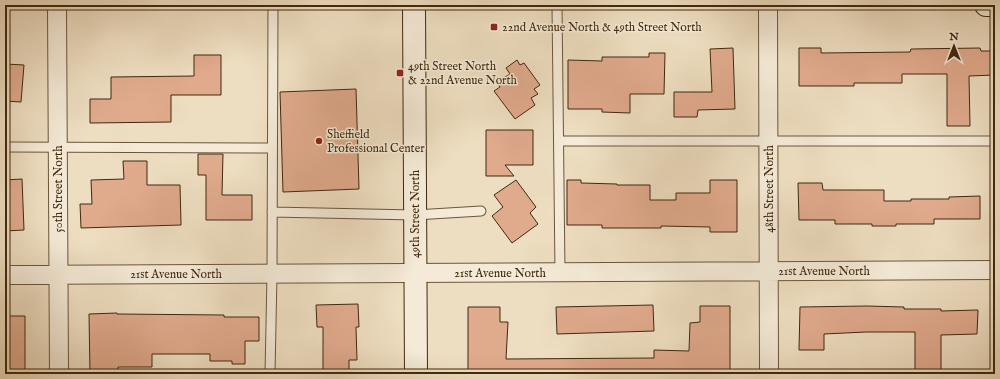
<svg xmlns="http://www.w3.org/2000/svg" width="1000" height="379" font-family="'IM FELL English',serif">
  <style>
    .building { fill: #e0aa8d; stroke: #40290d }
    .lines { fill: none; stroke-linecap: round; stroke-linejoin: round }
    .lane-casing { stroke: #6c563a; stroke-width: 11 }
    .street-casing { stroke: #6c563a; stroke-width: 20 }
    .secondary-casing { stroke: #40290d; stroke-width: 24 }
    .lane { stroke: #f4ead7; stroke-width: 9 }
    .street { stroke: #f4ead7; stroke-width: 18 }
    .secondary { stroke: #f4ead7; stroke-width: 22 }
    .poi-dot { fill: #8f2418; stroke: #f4ead7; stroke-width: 1.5 }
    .labels { text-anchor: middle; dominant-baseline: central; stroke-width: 3; stroke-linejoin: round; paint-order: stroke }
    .poi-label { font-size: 12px; fill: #40290d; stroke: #f4ead7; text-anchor: start }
    .street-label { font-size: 12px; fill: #40290d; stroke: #f4ead7 }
  </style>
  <rect width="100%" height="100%" fill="#eedec1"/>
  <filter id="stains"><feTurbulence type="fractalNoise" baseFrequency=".005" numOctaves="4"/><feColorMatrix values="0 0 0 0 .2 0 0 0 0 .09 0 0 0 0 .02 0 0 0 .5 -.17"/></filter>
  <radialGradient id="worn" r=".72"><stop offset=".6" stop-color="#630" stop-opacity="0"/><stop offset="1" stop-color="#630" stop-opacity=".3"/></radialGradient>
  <path class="building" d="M733,48L735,109L698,110L697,117H674V92H712L710,49Z
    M799,48H821V53L910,52L911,49L980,48L981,51H995V75L969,76L970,126H947V74H902V83H854V86H799Z
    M649,53H665L664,94H630V113L602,112V109H568V60L602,61V57H649Z
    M194,55H221V95H171V122L90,123V99H111V77L194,76Z
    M517,60L520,65L524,63L540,85L534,89L538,94L531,98L535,105L515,119L494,91L500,87L497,82L510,74L506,68Z
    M5,64L24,65L21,102L5,101Z
    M356,89L359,189L283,192L280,92Z
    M486,130H533V165H505L514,176H486Z
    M198,154H223L222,195H252V220H206V175H198Z
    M123,161H147V185H180L181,225L81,228L80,204H92L91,180L124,179Z
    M22,179L24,230L5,231V180Z
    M516,180L536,207L530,213L538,224L512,243L492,216L503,207L494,195Z
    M567,180H581V183L617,184V185H650V200H676V193H710V180H737V232H710V227L661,226V228H602V225H567Z
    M798,183H822L823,190H884V201H911V199H949V197L980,196V219H934V224H896V226H872V224H835V220H799Z
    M358,304L359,327H356L357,360H349V374H323V327H317L316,305Z
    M653,305L654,331L557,334L556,307Z
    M700,306H730V374H468V307H500V322H508L506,359L654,358V350L689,351L690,323L700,322Z
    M867,306L904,307V309H941V311L978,310L977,334L941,335V374H915V332H866L824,334V350H799L800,307Z
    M117,313V314L224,315V317H259V341H245V364H232V361H210V354H152V367H118V374H90L89,314Z
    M5,316H25V373H5Z"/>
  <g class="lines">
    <defs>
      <path id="lane" d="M557,5L560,272
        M559,141H995
        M5,147L272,148
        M272,212L415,215L481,211
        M270,374L272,274L273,5"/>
      <path id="street" d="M57,5L59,374
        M768,5L769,374
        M5,275L995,270"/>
      <path id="secondary" d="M414,5L416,374
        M986,5H995"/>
    </defs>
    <use href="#lane" class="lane-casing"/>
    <use href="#street" class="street-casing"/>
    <use href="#secondary" class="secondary-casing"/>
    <use href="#lane" class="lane"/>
    <use href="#street" class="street"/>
    <use href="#secondary" class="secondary"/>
  </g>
  <g class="poi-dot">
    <rect x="490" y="23" width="8" height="8" rx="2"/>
    <rect x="396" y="69" width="8" height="8" rx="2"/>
    <circle cx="319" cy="141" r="4"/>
  </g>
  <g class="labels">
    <g class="poi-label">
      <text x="502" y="27">22nd Avenue North &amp; 49th Street North</text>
      <text x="408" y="66">49th Street North<tspan x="408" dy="14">&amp; 22nd Avenue North</tspan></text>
      <text x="327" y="134">Sheffield<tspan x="327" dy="14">Professional Center</tspan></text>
    </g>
    <g class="street-label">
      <text transform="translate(58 189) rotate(-90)">50th Street North</text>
      <text transform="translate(769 189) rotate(-90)">48th Street North</text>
      <text transform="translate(415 214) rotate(-90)">49th Street North</text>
      <text x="824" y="271">21st Avenue North</text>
      <text x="500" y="273">21st Avenue North</text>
      <text x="176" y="274">21st Avenue North</text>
    </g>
  </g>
  <rect width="1000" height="379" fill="none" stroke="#eedec1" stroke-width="20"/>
  <rect x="6" y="6" width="988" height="367" fill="none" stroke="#40290d" stroke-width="2"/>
  <rect x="10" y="10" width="980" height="359" fill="none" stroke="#40290d"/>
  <g transform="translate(954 46)" stroke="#f4ead7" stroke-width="3" paint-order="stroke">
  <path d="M0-3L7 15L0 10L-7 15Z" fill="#40290d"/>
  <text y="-6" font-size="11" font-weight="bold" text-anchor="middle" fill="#40290d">N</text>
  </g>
  <rect width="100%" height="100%" filter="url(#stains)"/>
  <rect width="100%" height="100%" fill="url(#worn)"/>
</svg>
